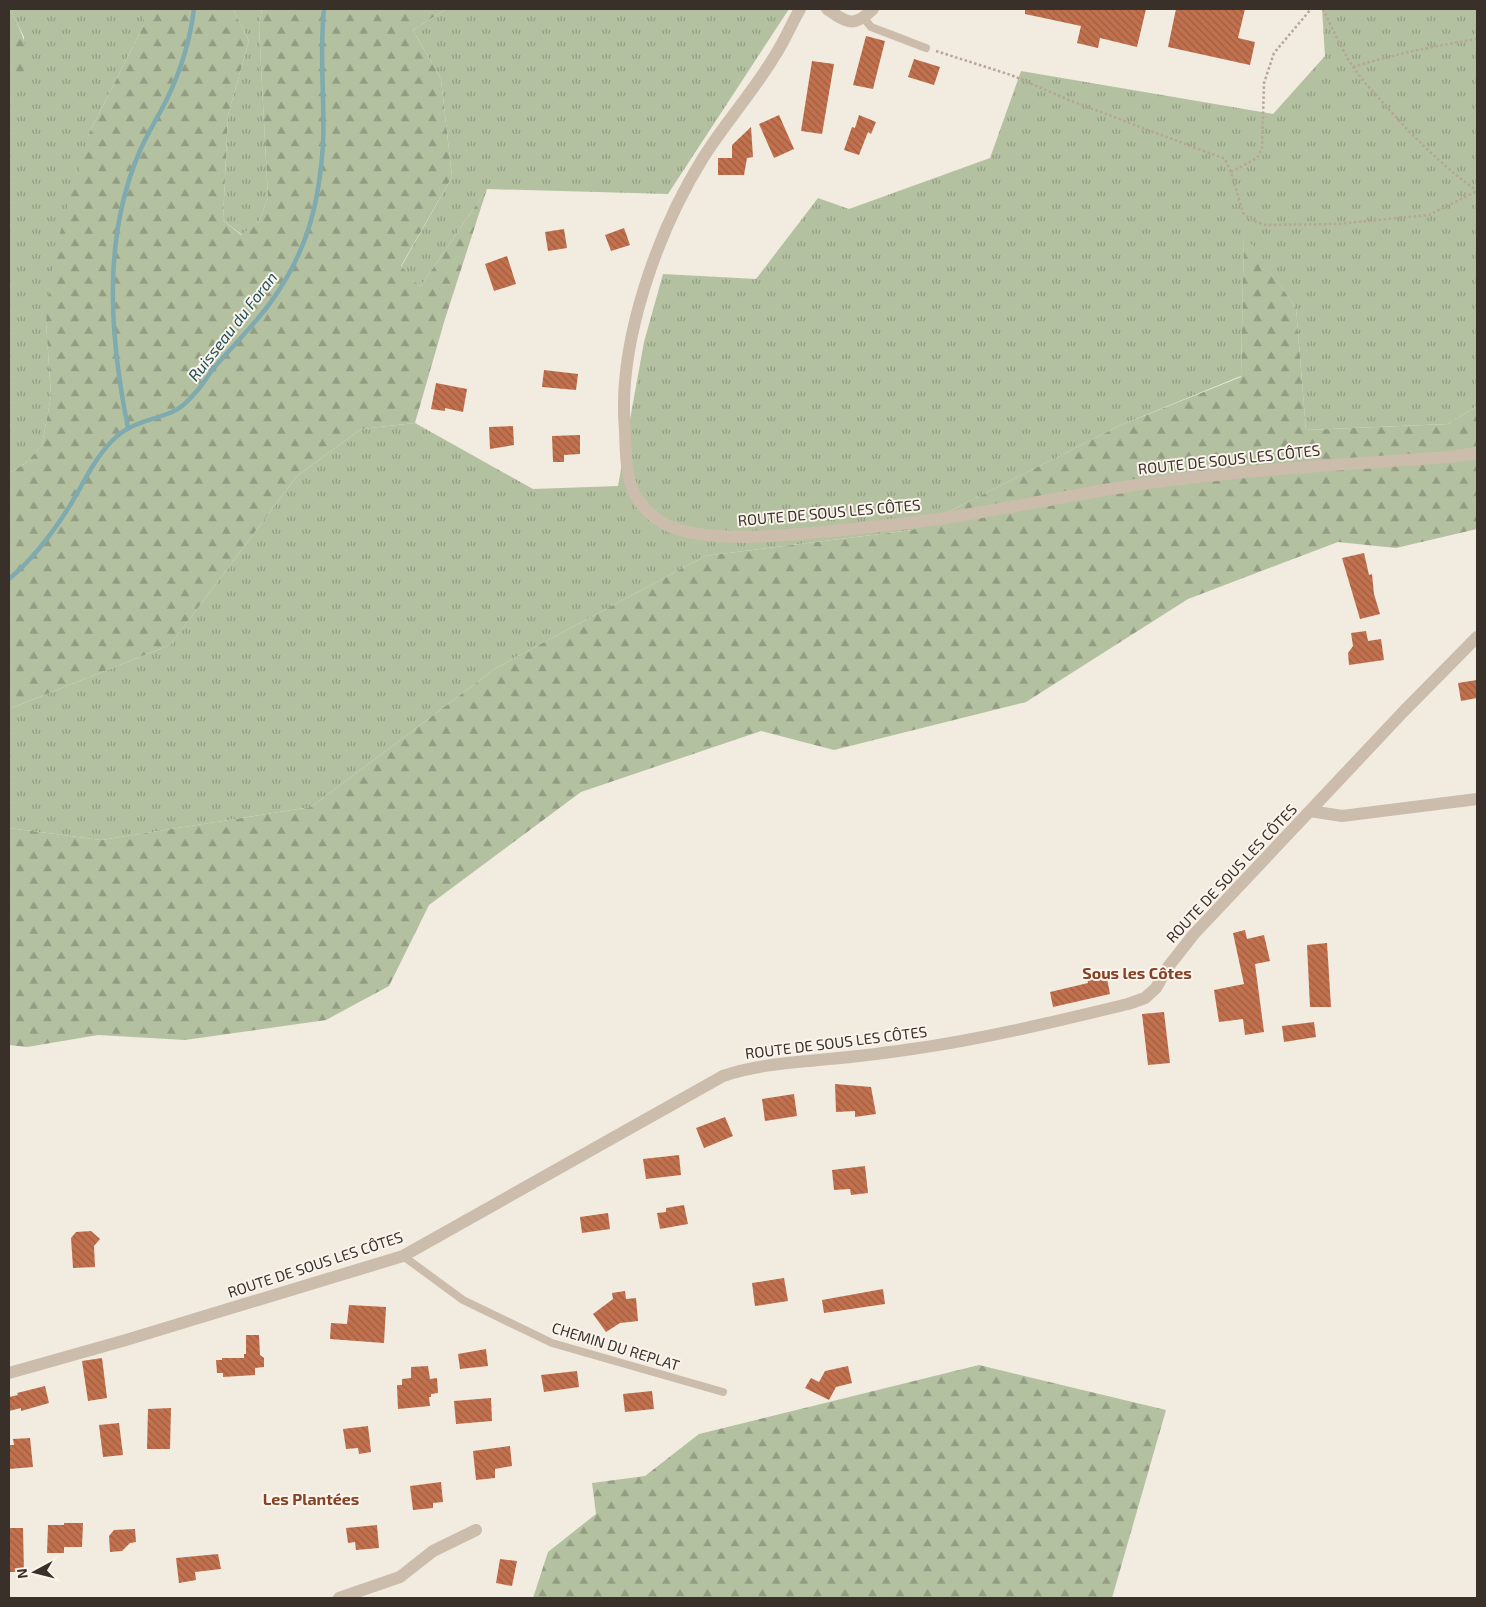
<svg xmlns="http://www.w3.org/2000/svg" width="1486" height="1607" font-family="'Exo 2',sans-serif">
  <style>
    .grass { fill: url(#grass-tufts) }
    .forest { fill: url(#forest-firs) }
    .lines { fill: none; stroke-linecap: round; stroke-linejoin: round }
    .stream { stroke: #7faaaf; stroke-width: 4.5 }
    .building { fill: url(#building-back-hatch) }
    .path { stroke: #b6a696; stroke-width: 2.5; stroke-dasharray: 2.5 2.5; stroke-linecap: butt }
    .service { stroke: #cbbcab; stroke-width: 8 }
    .minor { stroke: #cbbcab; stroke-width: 12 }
    .tertiary { stroke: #cbbcab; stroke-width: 12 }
    .labels { text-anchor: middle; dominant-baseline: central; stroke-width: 4; stroke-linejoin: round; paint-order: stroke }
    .street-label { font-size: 15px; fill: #39302a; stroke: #faf4ec }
    .water-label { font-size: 16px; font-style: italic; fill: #215259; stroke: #faf4ec }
    .neighbourhood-label { font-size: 16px; font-weight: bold; fill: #864225; stroke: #faf4ec }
  </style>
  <defs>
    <pattern id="grass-tufts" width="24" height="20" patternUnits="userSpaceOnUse" patternTransform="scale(1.25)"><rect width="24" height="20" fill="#b4c1a0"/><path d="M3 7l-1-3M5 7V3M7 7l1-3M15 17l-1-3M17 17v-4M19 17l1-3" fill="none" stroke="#939d83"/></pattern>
    <pattern id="forest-firs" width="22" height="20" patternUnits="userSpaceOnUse" patternTransform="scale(1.25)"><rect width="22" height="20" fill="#b4c1a0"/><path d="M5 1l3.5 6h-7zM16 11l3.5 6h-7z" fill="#939d83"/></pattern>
    <pattern id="building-back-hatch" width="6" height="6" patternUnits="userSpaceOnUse" patternTransform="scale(1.25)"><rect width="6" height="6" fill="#c2714e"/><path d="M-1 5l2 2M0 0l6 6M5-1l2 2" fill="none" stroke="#9f5d41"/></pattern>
  </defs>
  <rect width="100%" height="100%" fill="#f2ebe0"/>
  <path class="grass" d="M10,9H144V25L89,133L46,321L51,396L42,445L26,463L9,473V98L21,84L24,37Z
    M233,9H262L259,26L268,198L259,221L242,235L223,220L228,115L249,41Z
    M446,9H789L668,194L487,189L420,287L401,267L452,177L441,79L413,30Z
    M1322,9H1477V406L1448,424L1306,430L1296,308L1244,235L1241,376L1121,425L912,530L705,556L496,668L311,807L101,840L9,828V709L170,645L297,476L361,429L415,423L533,489L618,486L644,342L663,274L756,279L818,198L849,209L990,158L1021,71L1273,114L1325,56Z"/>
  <path class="forest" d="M9,9H10C22,33 35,57 22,83C19,89 13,94 9,98Z
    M144,9H233L249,41L228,115L223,220L241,235L259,221L268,198L259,26L262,9H446L413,30L441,79L452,177L401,266L420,287L487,189L445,319L415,423L361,429L297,476L170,645L9,709V473L26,463L42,445L51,396L46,321L55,250L89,133L144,25Z
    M1244,234L1296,308L1306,430L1448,424L1477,406V529L1396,548L1338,542L1188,599L1026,702L834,750L761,731L581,792L429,905L389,986L326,1020L185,1040L98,1035L27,1047L9,1045V828L101,840L311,807L496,668L705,556L912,530L1121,425L1241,377Z
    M979,1365L1166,1410L1112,1598H533L548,1552L596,1514L592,1483L645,1476L699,1434Z"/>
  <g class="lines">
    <path class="stream" d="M128,428C110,338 102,240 139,153C147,134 158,117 167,99C181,70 190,41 194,9
      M9,579C33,559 52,534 69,507C83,485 93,460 112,441C128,423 151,421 172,412C180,409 190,399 195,393C202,386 207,377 213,369C231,348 251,328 268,306C306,255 319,207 323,144C325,99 319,54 324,9"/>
  </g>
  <path class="building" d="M1025,9H1146L1137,47L1100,38L1098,48L1077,43L1081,26L1025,14Z
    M1176,9H1245L1238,38L1255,42L1250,65L1168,47Z
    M866,36L885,41L873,89L853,85Z
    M914,59L940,67L934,85L908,77Z
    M812,61L834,64L822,134L801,131Z
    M779,115L794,149L774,158L759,124Z
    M859,115L876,122L871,134L868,132L859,155L844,150L852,127L855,128Z
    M751,127L753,157L747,158L744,175H718V158H732V145Z
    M624,228L630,245L611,251L605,235Z
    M564,229L567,248L548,251L545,232Z
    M507,256L516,284L494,291L485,264Z
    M544,370L578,374L576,390L542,387Z
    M436,383L467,389L463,412L445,408V411L431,409Z
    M513,426L514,445L490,449L489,427Z
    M580,435V454L564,455V462H553L552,436Z
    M1364,553L1369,575L1372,574L1374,594L1380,614L1360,619L1342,558Z
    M1366,631L1368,641L1381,639L1384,660L1349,665L1348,653L1353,646L1351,633Z
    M1477,680V698L1461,701L1458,683Z
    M1245,930L1247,939L1264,935L1270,961L1255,964L1264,1032L1245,1035L1243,1019L1219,1022L1214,990L1244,984L1233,933Z
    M1327,943L1331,1007H1310L1307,945Z
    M1106,973L1110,994L1053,1007L1050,992L1088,983L1087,978Z
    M1164,1012L1170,1063L1148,1065L1142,1014Z
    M1314,1022L1316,1037L1284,1042L1282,1026Z
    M835,1084L871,1087L876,1114L855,1117V1111L836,1112Z
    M794,1094L797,1116L765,1121L762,1099Z
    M725,1117L733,1136L704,1148L696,1128Z
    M679,1155L681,1175L646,1179L643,1159Z
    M865,1166L868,1193L851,1195L850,1189L834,1190L832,1170Z
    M684,1205L688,1224L660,1229L657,1213L666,1212V1208Z
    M608,1213L610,1229L582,1233L580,1217Z
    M91,1231L100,1239L94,1246L95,1267L73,1268L71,1238L76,1232Z
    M784,1278L788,1301L755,1306L752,1283Z
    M883,1289L885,1304L824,1313L822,1300Z
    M625,1291L626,1299L636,1298L638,1321L620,1323L606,1332L593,1314L613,1299L612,1293Z
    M349,1305L386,1307L384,1343L330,1339L331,1323L347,1324Z
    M246,1335H259L260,1355L264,1358V1367L255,1368V1375L223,1377V1373H217L216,1360H222V1358H244V1354H246Z
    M486,1349L488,1366L460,1369L458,1354Z
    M102,1358L107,1398L88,1401L82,1361Z
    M428,1366L430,1379L437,1378L438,1393L431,1394V1397H429L430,1406L398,1409L397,1385H402V1379L411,1378V1367Z
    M848,1366L852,1383L836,1387L829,1400L805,1388L811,1378L819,1382L825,1371Z
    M577,1371L579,1387L544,1392L541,1375Z
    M45,1386L49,1403L21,1411V1408L9,1411V1397L18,1395L17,1393Z
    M652,1391L654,1409L625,1412L623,1394Z
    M491,1398L492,1421L456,1424L454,1401Z
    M171,1408L170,1449H147L148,1409Z
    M119,1423L123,1455L103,1457L99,1425Z
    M368,1426L371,1452L359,1454L358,1448L346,1449L343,1429Z
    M30,1438L33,1467L9,1469V1445H14L13,1439Z
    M510,1446L512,1466L495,1469V1478L476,1480L473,1451Z
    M441,1482L443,1502L433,1503V1508L413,1510L410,1486Z
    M64,1523H83L82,1547H64V1553H47L48,1525H64Z
    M377,1525L379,1548L356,1550L355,1542L348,1543L346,1528Z
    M9,1528H23L24,1572H9Z
    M135,1529L136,1542L130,1543L122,1551L110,1552L109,1536L114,1530Z
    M218,1554L221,1569L195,1572L196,1580L179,1583L176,1558Z
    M500,1559L517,1561L512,1586L496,1583Z"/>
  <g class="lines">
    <path class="path" d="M1323,9C1332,28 1341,48 1353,67C1362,80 1374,93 1385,105C1414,138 1442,165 1477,191
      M936,51L1011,75L1069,100L1225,159L1231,172L1243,213L1253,221L1266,225L1337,224L1429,215L1477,191
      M1353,67C1394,54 1435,46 1477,39
      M1231,172L1257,158L1262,149L1264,83L1274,53L1311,9"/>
    <path class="service" d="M864,18L871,27L926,48
      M403,1256L463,1300L552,1343L723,1392"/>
    <path class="minor" d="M827,9C847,23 854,28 873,9
      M1310,811L1342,816L1477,799
      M339,1598L400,1577L433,1551L476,1530"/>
    <path class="tertiary" d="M800,9C791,25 784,42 774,57C753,92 725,123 703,158C657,232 617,344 625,431C626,452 625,479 637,498C651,520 673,531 699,534C740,540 782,535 823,532C864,528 905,524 945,518C1011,508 1076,494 1142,484C1244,470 1346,464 1449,457L1477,453
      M9,1373L126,1340L403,1256L723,1076C757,1064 793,1063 828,1059C856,1057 884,1053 912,1049C984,1039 1057,1021 1128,1004L1145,998L1156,988L1168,967L1194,934L1403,712L1477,637"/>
  </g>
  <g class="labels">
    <g class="street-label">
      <text transform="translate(1229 459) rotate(-6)">ROUTE DE SOUS LES CÔTES</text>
      <text transform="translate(829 512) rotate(-5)">ROUTE DE SOUS LES CÔTES</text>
      <text transform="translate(1231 873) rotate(-47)">ROUTE DE SOUS LES CÔTES</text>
      <text transform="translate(836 1042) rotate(-7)">ROUTE DE SOUS LES CÔTES</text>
      <text transform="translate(315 1264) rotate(-18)">ROUTE DE SOUS LES CÔTES</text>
      <text transform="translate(616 1346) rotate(17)">CHEMIN DU REPLAT</text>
    </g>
    <g class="water-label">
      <text transform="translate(232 326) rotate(-52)">Ruisseau du Foran</text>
    </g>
    <g class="neighbourhood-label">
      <text x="1137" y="972">Sous les Côtes</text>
      <text x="311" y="1498">Les Plantées</text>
    </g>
  </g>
  <rect width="1486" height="1607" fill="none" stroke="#39302a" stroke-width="20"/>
  <g transform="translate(35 1572) rotate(263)" stroke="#faf4ec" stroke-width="4" paint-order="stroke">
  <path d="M0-4L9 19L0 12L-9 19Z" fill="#39302a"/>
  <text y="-8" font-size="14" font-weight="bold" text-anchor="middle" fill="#39302a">N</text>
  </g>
</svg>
